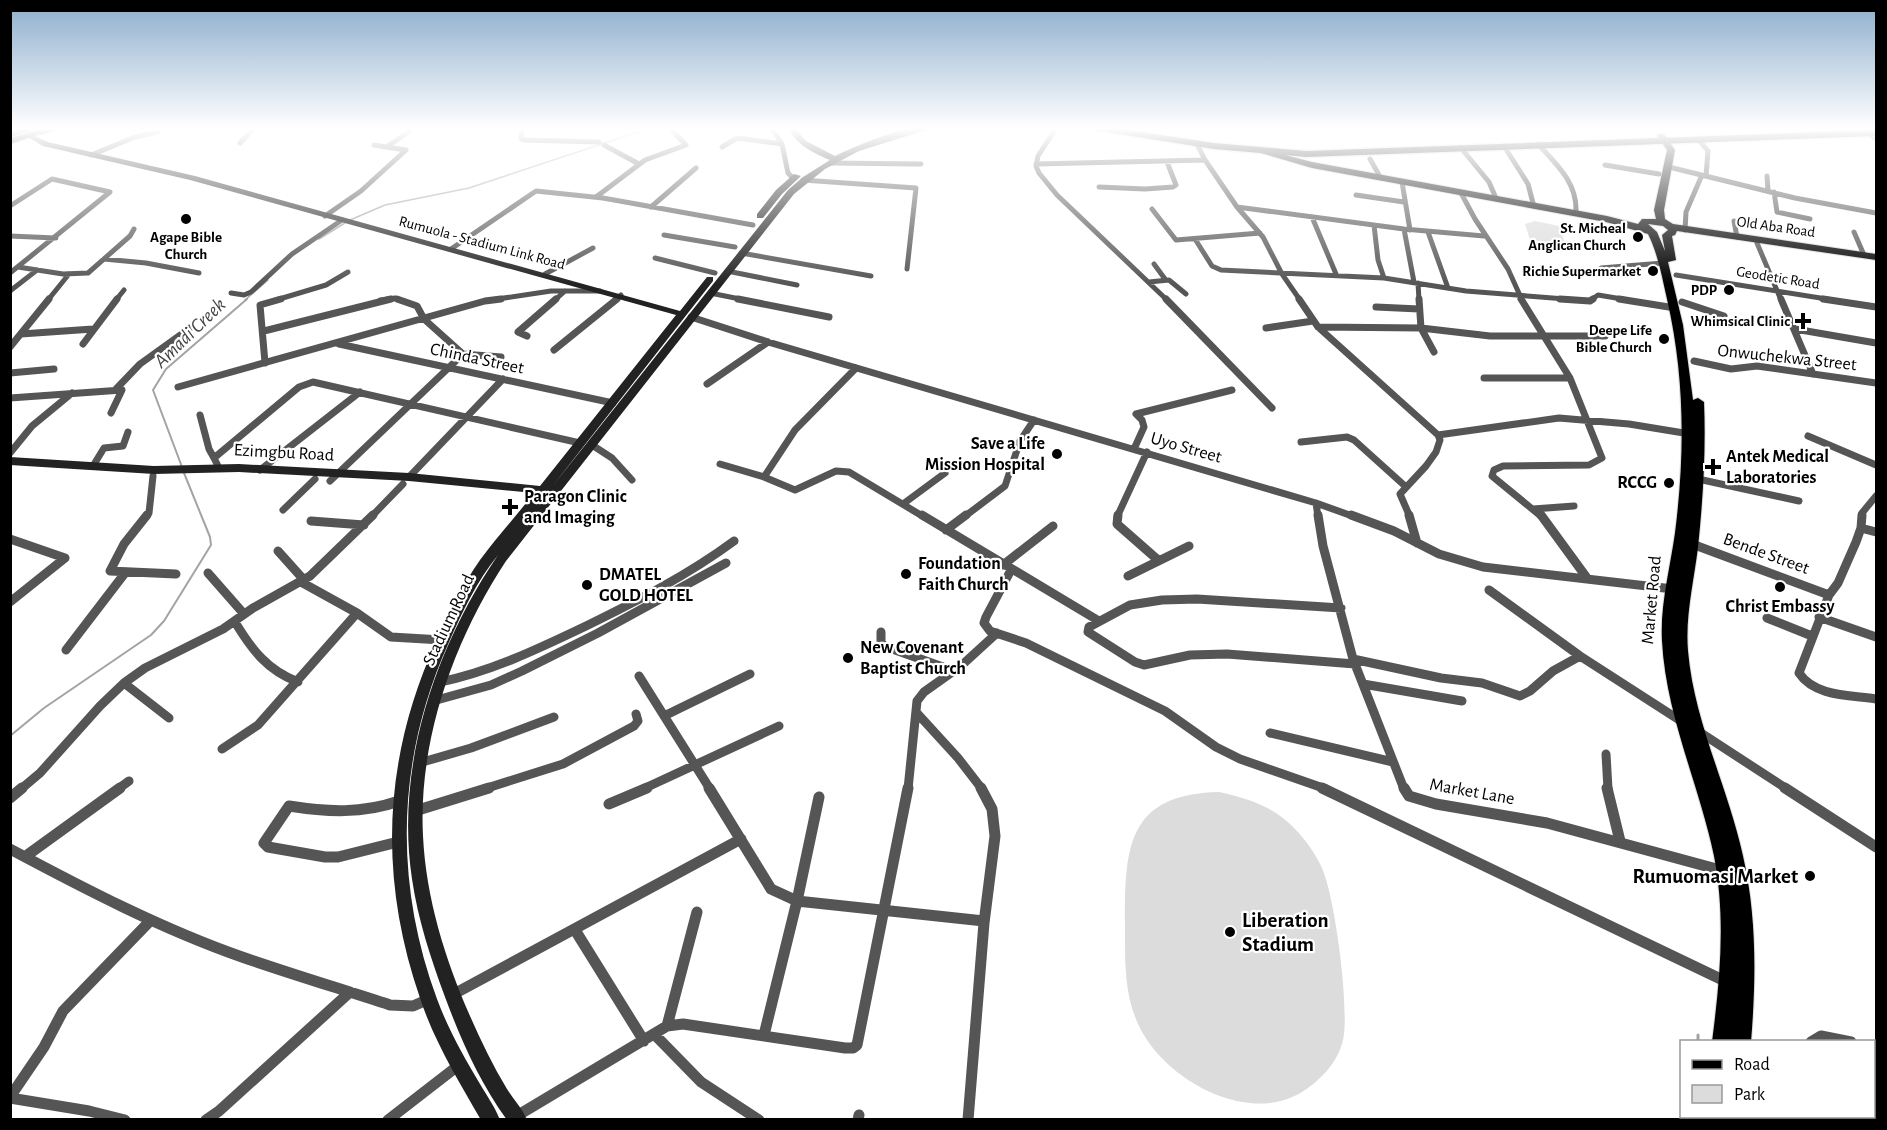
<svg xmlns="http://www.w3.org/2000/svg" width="1887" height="1130" font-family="'Alegreya Sans',sans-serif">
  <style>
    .green { fill: #dcdcdc }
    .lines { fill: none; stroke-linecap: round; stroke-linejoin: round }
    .stream-far2 { stroke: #a3a3a3; stroke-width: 1.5 }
    .stream-far1 { stroke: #a3a3a3; stroke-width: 2 }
    .stream { stroke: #a3a3a3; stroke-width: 3 }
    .primary-casing { stroke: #dbdbdb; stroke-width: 2 }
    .highway-casing { stroke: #dbdbdb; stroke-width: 3 }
    .street-far3 { stroke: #555; stroke-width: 5 }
    .street-far2 { stroke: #555; stroke-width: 7 }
    .street-far1 { stroke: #555; stroke-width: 9 }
    .street { stroke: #555; stroke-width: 11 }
    .secondary { fill: #222; fill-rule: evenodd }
    .primary { fill: #000; fill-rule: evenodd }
    .highway { fill: #000; fill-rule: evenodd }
    .poi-dot { fill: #000; stroke: #fff; stroke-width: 2 }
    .labels { text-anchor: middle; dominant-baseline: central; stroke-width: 4.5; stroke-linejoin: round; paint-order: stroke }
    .far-street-label { font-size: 15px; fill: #000; stroke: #fff }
    .far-poi-label { font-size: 15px; font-weight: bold; fill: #000; stroke: #fff; text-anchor: end }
    .street-label { font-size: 18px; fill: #000; stroke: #fff }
    .poi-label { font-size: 18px; font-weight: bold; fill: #000; stroke: #fff; text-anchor: start }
    .water-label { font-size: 20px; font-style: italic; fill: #444; stroke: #fff }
    .near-poi-label { font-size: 21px; font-weight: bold; fill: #000; stroke: #fff; text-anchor: end }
  </style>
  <rect width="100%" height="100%" fill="#fff"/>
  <path class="green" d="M1535,221L1559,226L1568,252L1547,251L1532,246L1525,224Z
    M1219,792C1247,798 1275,807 1295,829C1305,839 1315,853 1321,866C1335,894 1350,1010 1343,1040C1338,1062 1321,1080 1302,1092C1247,1126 1164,1079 1139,1026C1124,995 1125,961 1125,928C1125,852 1124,794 1219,792Z"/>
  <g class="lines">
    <path class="stream-far2" d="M350,220L385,205L469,188L653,127
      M319,239L345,223
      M245,300L268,280"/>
    <path class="stream-far1" d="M182,467L153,390L166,369L247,299
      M10,736L44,708L151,635L164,621L211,545L210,537L184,473"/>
    <path class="stream" d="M1698,1035V1042
      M1686,1120L1687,1116"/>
    <defs>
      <path id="primary" d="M31,127H43L10,137V132Z
        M55,127H67L41,135L37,133Z
        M1658,134H1664L1675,150L1664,210L1665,219L1673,224L1876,254V260L1677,231L1675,235L1672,236L1676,260L1668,262L1683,325L1693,400L1698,398L1704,402C1706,451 1703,499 1698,547C1694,581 1685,616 1688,651C1694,722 1728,787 1743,856C1757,917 1756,980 1751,1042H1712C1720,980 1726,918 1714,856C1699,784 1666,716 1662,641C1660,605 1670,569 1675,533C1685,454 1685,377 1667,299C1662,277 1658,254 1648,234L1606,222L1312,168L1254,151L1258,148L1312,162L1607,216L1638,224L1642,219H1656L1654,210L1667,150L1657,136ZM1648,224L1663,226L1668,230L1662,235L1665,251L1657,232Z
        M1702,1116H1722V1120H1702Z
        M1723,1116H1743V1120H1723Z"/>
      <path id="highway" d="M48,127H61L10,144V138Z
        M1089,127H1108L1214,143L1306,151L1876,130V136L1306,157L1214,149L1093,130Z"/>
    </defs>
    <use href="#primary" class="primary-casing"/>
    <use href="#highway" class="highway-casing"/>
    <path class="street-far3" d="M522,127L521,139L524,140L599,142
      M771,127L782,144L788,173L794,179
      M1057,127L1038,156L1036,166L1039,173L1057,195L1167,300
      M1868,133L1876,139
      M1698,139L1708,151L1706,176
      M240,143L255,127
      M1197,144L1205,160L1237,207L1263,237L1282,274L1300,300
      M1538,144C1556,164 1577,182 1576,211
      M604,145L639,164
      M388,146L407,133L411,127
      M1504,146L1528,184L1533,203
      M722,147L737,138L782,144
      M1461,148L1489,182L1495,196
      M91,155L135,137L158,132
      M1370,159L1379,175
      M830,163L921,164
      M1036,164L1205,160
      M1605,165L1659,174
      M1669,167L1795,198L1876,213
      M1767,176L1768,191
      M803,180L916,188L907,269
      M1402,182L1410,230
      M1099,187L1145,189L1173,187L1176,185L1167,162
      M1774,192L1777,212L1810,219
      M1461,193L1475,219L1508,269L1522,300
      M1356,195L1404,202
      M596,197L645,160L686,145L669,127
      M10,206L52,179L110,192L10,273
      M651,207L696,168
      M1237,207L1404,229L1484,236
      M1152,209L1176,240L1260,233
      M325,216L361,191L406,150L374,145
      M1312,217L1336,274
      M1734,221L1737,237
      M1374,225L1378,260L1384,278
      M1404,229L1414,282
      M1685,230L1686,212L1702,175
      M1428,232L1448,288
      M1854,232L1864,255
      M664,235L735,247
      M10,236L56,238
      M1195,239L1212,266L1221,270L1384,278L1466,291L1578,300
      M1757,243L1781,300
      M451,249L536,191L603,198L753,225
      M741,253L871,276
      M655,258L715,273
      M104,259L146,263L199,273
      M1154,264L1165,279
      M18,267L63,274L88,273L130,236L134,229
      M1601,268L1663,263
      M727,271L797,285
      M545,274L593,248
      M1676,275L1833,300
      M1149,282L1169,280L1186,294
      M1418,283L1419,300
      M10,291L37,270
      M231,293L244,295L251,292L292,254L342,220
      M710,293L745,300
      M48,300L69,274
      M116,300L124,290
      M276,300L326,285L348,272
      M380,300L395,298L401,300
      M491,300L551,291H600
      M555,300L565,291
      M615,300L621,295
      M1591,300L1598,295L1628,300"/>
    <path class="street-far2" d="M738,299L829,317
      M1166,299L1272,408
      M1299,299L1318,327L1438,435L1440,440L1436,452L1426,466L1400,494L1410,517
      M1419,299L1421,328L1434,352
      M1521,299L1570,378L1602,458L1589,465L1503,466L1494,470L1492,476L1542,517
      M1560,299L1590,301L1593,299
      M1619,299L1675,308
      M1781,299L1813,374
      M1823,299L1876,307
      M1682,302L1724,316
      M1376,307L1419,309
      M691,317L768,342L1316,503L1355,517
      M1318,327L1421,328L1490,336H1605
      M1266,328L1313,321
      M1795,329L1876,343
      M264,331L391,299
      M21,334L93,329
      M527,336L518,332L556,299
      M83,344L117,299
      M339,344L613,403
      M10,347L49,299
      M554,350L617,299
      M463,354L501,357
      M1694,361L1731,369L1757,366L1876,383
      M265,363L260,305L281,299
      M10,373L54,369
      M1484,378H1570
      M707,384L768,342
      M178,387L485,301L501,299
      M116,389L140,364L190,328
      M10,398L122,390L111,413
      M200,415L209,449L214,458
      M1438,435L1559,418L1629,424L1690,434
      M1808,436L1876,465
      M1301,442L1347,437L1354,440L1405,486
      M592,445L612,458L632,480
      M1134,449L1144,427L1142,420L1136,414L1232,390
      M10,453L32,426L72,393
      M720,464L764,477L795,490L836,471L849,472L924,517
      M93,466L104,448L123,446L128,432
      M219,468L214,458L299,387L313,382L580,443
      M260,470L360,392
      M409,477L503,379
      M764,477L795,430L856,368
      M1698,479L1799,501
      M330,481L463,354L424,319L417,306L397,299
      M1316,503L1318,517
      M903,504L945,473
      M1533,509L1574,506
      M283,510L315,479
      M146,517L149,513L153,476
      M371,517L403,484
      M964,517L1005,486L1020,441L1034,420
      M1117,517L1147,452
      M1862,517V513L1876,496"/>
    <path class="street-far1" d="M147,515L124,544L110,571L176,574
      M922,515L1099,621
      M1118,515L1117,524L1158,560
      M1318,515L1323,546L1353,659L1404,789
      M1351,515L1394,531L1439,554L1483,567L1673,589
      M1409,515L1417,543
      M1541,515L1587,578
      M1862,515L1861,528L1856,542L1838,583L1829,595L1799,673C1815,697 1851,695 1876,699
      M311,521L364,525
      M1861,528L1876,532
      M946,530L966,515
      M10,539L65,558L10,602
      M1692,544L1829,595
      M278,551L304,580
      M1003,565L1053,526
      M1011,570L986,617L984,623L990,631L1026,643L1165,711L1216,747L1240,759L1326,789
      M208,573L244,614
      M1128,576L1189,546
      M301,582L357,613L391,637L442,640
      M1489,590L1580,656L1684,723
      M1341,608L1197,599L1162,600L1130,605L1089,627L1088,632L1135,662L1144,665L1190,655L1227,654L1355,664
      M1819,617L1876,637
      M1767,618L1812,636
      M235,622C252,650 267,670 298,682
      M881,632V642L884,646L954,671
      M66,650L125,573
      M1353,659L1441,678L1482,683L1520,696L1530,691L1553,671L1580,656
      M639,676L710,789
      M440,682C492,671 538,649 586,626C637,601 688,575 734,541
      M124,683L169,718
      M1363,684L1462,701
      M433,701L491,685L522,671L598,633L726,563
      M916,712L958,758L982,789
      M664,716L750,674
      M1698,731L1787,789
      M1270,733L1393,762
      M222,749L258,725L357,613
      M1606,754L1608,789
      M419,763L471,748L554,717
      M21,789L40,773L100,706L124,683L145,668L223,629L253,608L310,576L373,515
      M118,789L129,781
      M484,789L563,764L634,726L638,721L636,714
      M643,789L779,726
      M908,789L917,701L924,692L962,665L997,633"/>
    <path class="street" d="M709,788L771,889L797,901L984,921
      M1322,788L1729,983
      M1404,788L1409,796L1436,804L1547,823L1724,871
      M1607,788L1620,841
      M1785,788L1876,847
      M10,798L22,788
      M609,804L647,788
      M415,811L489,788
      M398,842L338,857H325L268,847L264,843L289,806C327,812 362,814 399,801
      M10,849C85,889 162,929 242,957C291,974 341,989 390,1005L413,1006L429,999
      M26,856L120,788
      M575,930L644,1041
      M452,995L741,839
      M667,1026L697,912
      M655,1035L701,1082L759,1120
      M764,1035L797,901L819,797
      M1811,1042L1821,1036L1851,1042
      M10,1097L44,1047L63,1011L151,920
      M10,1098L89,1111L125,1120
      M1805,1116V1120
      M515,1117L667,1026L683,1024L845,1048H853L857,1045L908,788
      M206,1120L219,1111L350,992
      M388,1120L459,1065
      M858,1120L859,1115
      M968,1120L984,923L995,836L992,809L981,788"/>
    <path class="secondary" d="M788,127H794L806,141L835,156C862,143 906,124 936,127L859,151L825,169L794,194L506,561C454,640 418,740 423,836C426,898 445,959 470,1016C481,1041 493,1066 507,1089C513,1099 522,1108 527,1120H507C480,1083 461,1040 445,997C431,959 418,920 412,879C395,766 435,648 498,555C477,581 462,612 449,642C397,757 393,880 437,999C448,1029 464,1057 480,1084C487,1096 495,1107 500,1120H481C458,1080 434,1041 420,998C378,876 383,757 437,640C449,613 463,584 480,560C497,537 517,515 534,493L409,481L239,472L154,474L10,465V457L154,466L239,464L409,473L540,486L676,315L190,180L43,146L26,136L30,134L48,142L195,176L680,311L707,277H713V281L551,488L788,190L803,177L830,160C813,153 795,144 788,127Z
      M794,174L801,176L782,194L763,218H757V214L776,190Z"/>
    <use href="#primary" class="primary"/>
    <use href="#highway" class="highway"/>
  </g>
  <linearGradient id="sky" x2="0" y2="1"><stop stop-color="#8cadcc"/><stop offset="0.45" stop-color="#fff"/><stop offset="1" stop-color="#fff" stop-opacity="0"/></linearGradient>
  <rect width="1887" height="285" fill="url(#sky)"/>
  <g class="poi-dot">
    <circle cx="186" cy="219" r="6"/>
    <circle cx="1638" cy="237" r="6"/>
    <circle cx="1653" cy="271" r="6"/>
    <circle cx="1729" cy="290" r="6"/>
    <path d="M1800 312h6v6h6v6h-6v6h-6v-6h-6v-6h6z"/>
    <circle cx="1664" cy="339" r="6"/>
    <circle cx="1057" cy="454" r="6"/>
    <path d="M1710 458h6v6h6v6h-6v6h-6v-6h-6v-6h6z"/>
    <circle cx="1669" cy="483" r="6"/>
    <path d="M507 498h6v6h6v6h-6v6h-6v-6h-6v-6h6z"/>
    <circle cx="906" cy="574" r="6"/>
    <circle cx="587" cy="585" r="6"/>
    <circle cx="1780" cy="587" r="6"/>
    <circle cx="848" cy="658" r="6"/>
    <circle cx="1810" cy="876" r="6"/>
    <circle cx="1230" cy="932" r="6"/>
  </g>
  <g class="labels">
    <g class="far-street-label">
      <text transform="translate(1776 227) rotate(8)">Old Aba Road</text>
      <text transform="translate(482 243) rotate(15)">Rumuola - Stadium Link Road</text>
      <text transform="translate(1778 278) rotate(9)">Geodetic Road</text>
    </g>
    <g class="far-poi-label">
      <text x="1626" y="228">St. Micheal<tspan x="1626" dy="17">Anglican Church</tspan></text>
      <text x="186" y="237" text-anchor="middle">Agape Bible<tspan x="186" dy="17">Church</tspan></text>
      <text x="1641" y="271">Richie Supermarket</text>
      <text x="1717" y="290">PDP</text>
      <text x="1790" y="321">Whimsical Clinic</text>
      <text x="1652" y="330">Deepe Life<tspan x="1652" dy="17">Bible Church</tspan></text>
    </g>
    <g class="street-label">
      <text transform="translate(1787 358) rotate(6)">Onwuchekwa Street</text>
      <text transform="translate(477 359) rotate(12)">Chinda Street</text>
      <text transform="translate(1186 448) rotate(16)">Uyo Street</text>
      <text transform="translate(284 453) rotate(3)">Ezimgbu Road</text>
      <text transform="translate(1766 554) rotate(20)">Bende Street</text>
      <text transform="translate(1652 600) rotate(-85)">Market Road</text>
      <text transform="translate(449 620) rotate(-65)">Stadium Road</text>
      <text transform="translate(1472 792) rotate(10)">Market Lane</text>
    </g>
    <g class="poi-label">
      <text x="1045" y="444" text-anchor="end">Save a Life<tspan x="1045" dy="21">Mission Hospital</tspan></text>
      <text x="1726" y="457">Antek Medical<tspan x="1726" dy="21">Laboratories</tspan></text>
      <text x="1657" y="483" text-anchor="end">RCCG</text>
      <text x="524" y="497">Paragon Clinic<tspan x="524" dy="21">and Imaging</tspan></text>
      <text x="918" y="564">Foundation<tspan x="918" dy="21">Faith Church</tspan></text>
      <text x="599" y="575">DMATEL<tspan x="599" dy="21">GOLD HOTEL</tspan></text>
      <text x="1780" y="607" text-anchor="middle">Christ Embassy</text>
      <text x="860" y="648">New Covenant<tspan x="860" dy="21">Baptist Church</tspan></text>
    </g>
    <g class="water-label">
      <text transform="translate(190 333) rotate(-44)">Amadi Creek</text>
    </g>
    <g class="near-poi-label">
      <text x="1798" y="876">Rumuomasi Market</text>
      <text x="1242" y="920" text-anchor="start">Liberation<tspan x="1242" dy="24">Stadium</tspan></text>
    </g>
  </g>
  <rect width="1887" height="1130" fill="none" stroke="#000000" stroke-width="24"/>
  <rect x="1680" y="1040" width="195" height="78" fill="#ffffff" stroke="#999999" stroke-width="1.5"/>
  <rect x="1692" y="1060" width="30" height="9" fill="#000000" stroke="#999999" stroke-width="1.5"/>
  <text x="1734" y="1070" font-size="18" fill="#000000">Road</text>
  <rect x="1692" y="1085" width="30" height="18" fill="#dcdcdc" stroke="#999999" stroke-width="1.5"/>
  <text x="1734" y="1100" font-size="18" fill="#000000">Park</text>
</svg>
